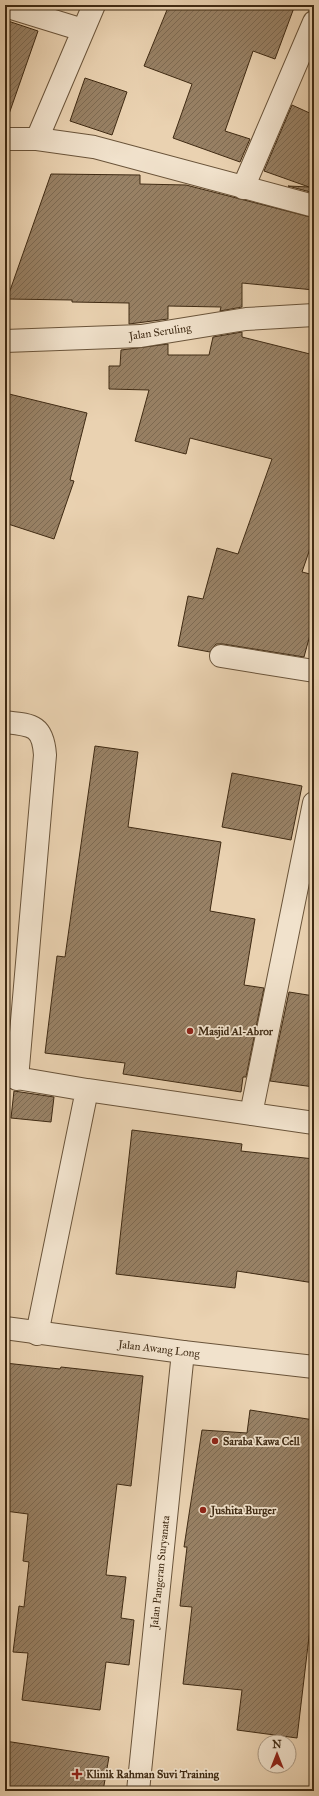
<svg xmlns="http://www.w3.org/2000/svg" width="319" height="1796" font-family="'IM FELL Great Primer',serif">
  <style>
    .building { fill: url(#building-hatch); stroke: #3f2a13 }
    .lines { fill: none; stroke-linecap: round; stroke-linejoin: round }
    .minor-casing { stroke: #6a543a; stroke-width: 24 }
    .tertiary-casing { stroke: #6a543a; stroke-width: 24 }
    .minor { stroke: #f1e2cc; stroke-width: 22 }
    .tertiary { stroke: #f1e2cc; stroke-width: 22 }
    .poi-dot { fill: #8f2418; stroke: #f1e2cc; stroke-width: 1.5 }
    .labels { text-anchor: middle; dominant-baseline: central; stroke-width: 3.5; stroke-linejoin: round; paint-order: stroke }
    .street-label { font-size: 11px; fill: #3f2a13; stroke: #f1e2cc }
    .poi-label { font-size: 11px; font-weight: bold; fill: #3f2a13; stroke: #f1e2cc; text-anchor: start }
  </style>
  <defs>
    <pattern id="building-hatch" width="6" height="6" patternUnits="userSpaceOnUse"><rect width="6" height="6" fill="#988165"/><path d="M-1 1l2-2M0 6l6-6M5 7l2-2" fill="none" stroke="#7d6a52"/></pattern>
  </defs>
  <rect width="100%" height="100%" fill="#ead2b1"/>
  <filter id="stains"><feTurbulence type="fractalNoise" baseFrequency=".005" numOctaves="4"/><feColorMatrix values="0 0 0 0 .2 0 0 0 0 .09 0 0 0 0 .02 0 0 0 .5 -.17"/></filter>
  <radialGradient id="worn" r=".72"><stop offset=".6" stop-color="#630" stop-opacity="0"/><stop offset="1" stop-color="#630" stop-opacity=".3"/></radialGradient>
  <path class="building" d="M169,5H295L275,59L253,51L225,131L250,139L240,162L173,138L192,84L144,66Z
    M5,20L38,31L9,114L5,113Z
    M85,78L127,92L112,135L70,121Z
    M292,105L314,115V193L288,186L309,187L264,171Z
    M51,174L140,175V184L186,185L314,218V290L242,283V307L220,311L221,307L168,306V319L129,324V303L72,302V300L7,299Z
    M242,332V337L314,355V537L302,572L314,575V620L304,657L223,644H216L210,652L178,646L188,596L203,599L217,548L238,554L272,459L190,438L186,454L135,441L149,390L109,389V366H120L121,350L168,344V355H209L213,337Z
    M5,393L87,413L70,480L74,481L54,539L5,523Z
    M95,746L138,752L128,827L221,842L210,911L255,919L244,985L264,988L246,1077H243L241,1092L123,1074L125,1063L45,1053L57,956L65,957Z
    M232,773L302,786L291,840L222,827Z
    M289,992L314,996V1087L270,1081Z
    M14,1091L54,1097L51,1122L11,1118Z
    M132,1130L242,1144L241,1151L314,1159V1283L237,1271L235,1288L116,1274Z
    M5,1363L60,1369L61,1367L143,1376L131,1486L117,1484L106,1575L126,1577L121,1618L134,1620L129,1665L106,1662L100,1710L22,1700L28,1653L13,1652L19,1606L24,1607L29,1562L23,1561L28,1514L5,1511Z
    M250,1410L314,1420V1620H311L297,1738L237,1730L242,1690L183,1684L192,1607L180,1606L187,1547H184L202,1430L247,1433Z
    M5,1741L109,1757L103,1791H36L5,1786Z"/>
  <g class="lines">
    <defs>
      <path id="minor" d="M94,5L37,139L94,147L314,206
        M5,6L83,30
        M5,139H37
        M243,188L314,22
        M5,341L141,336L246,319L314,315
        M221,656L314,671
        M5,722C32,725 43,725 45,755L17,1079
        M5,1076L87,1090L314,1123
        M251,1114L314,803
        M37,1334L87,1090
        M138,1791L183,1352"/>
      <path id="tertiary" d="M5,1328L183,1352L314,1367"/>
    </defs>
    <use href="#minor" class="minor-casing"/>
    <use href="#tertiary" class="tertiary-casing"/>
    <use href="#minor" class="minor"/>
    <use href="#tertiary" class="tertiary"/>
  </g>
  <g class="poi-dot">
    <circle cx="190" cy="1031" r="4"/>
    <circle cx="215" cy="1441" r="4"/>
    <circle cx="203" cy="1510" r="4"/>
    <path d="M75 1768h4v4h4v4h-4v4h-4v-4h-4v-4h4z"/>
  </g>
  <g class="labels">
    <g class="street-label">
      <text transform="translate(160 332) rotate(-8)">Jalan Seruling</text>
      <text transform="translate(159 1349) rotate(7)">Jalan Awang Long</text>
      <text transform="translate(160 1572) rotate(-84)">Jalan Pangeran Suryanata</text>
    </g>
    <g class="poi-label">
      <text x="198" y="1031">Masjid Al-Abror</text>
      <text x="223" y="1441">Saraba Kawa Cell</text>
      <text x="211" y="1510">Jushita Burger</text>
      <text x="86" y="1774">Klinik Rahman Suvi Training</text>
    </g>
  </g>
  <rect width="319" height="1796" fill="none" stroke="#ead2b1" stroke-width="20"/>
  <rect x="6" y="6" width="307" height="1784" fill="none" stroke="#3f2a13" stroke-width="2"/>
  <rect x="10" y="10" width="299" height="1776" fill="none" stroke="#3f2a13"/>
  <g transform="translate(277 1754)"><circle r="19" fill="#f1e2cc" stroke="#aa9882"/>
  <path d="M0-3L7 15L0 10L-7 15Z" fill="#8f2418"/>
  <text y="-6" font-size="11" font-weight="bold" text-anchor="middle" fill="#3f2a13">N</text>
  </g>
  <rect width="100%" height="100%" filter="url(#stains)"/>
  <rect width="100%" height="100%" fill="url(#worn)"/>
</svg>
